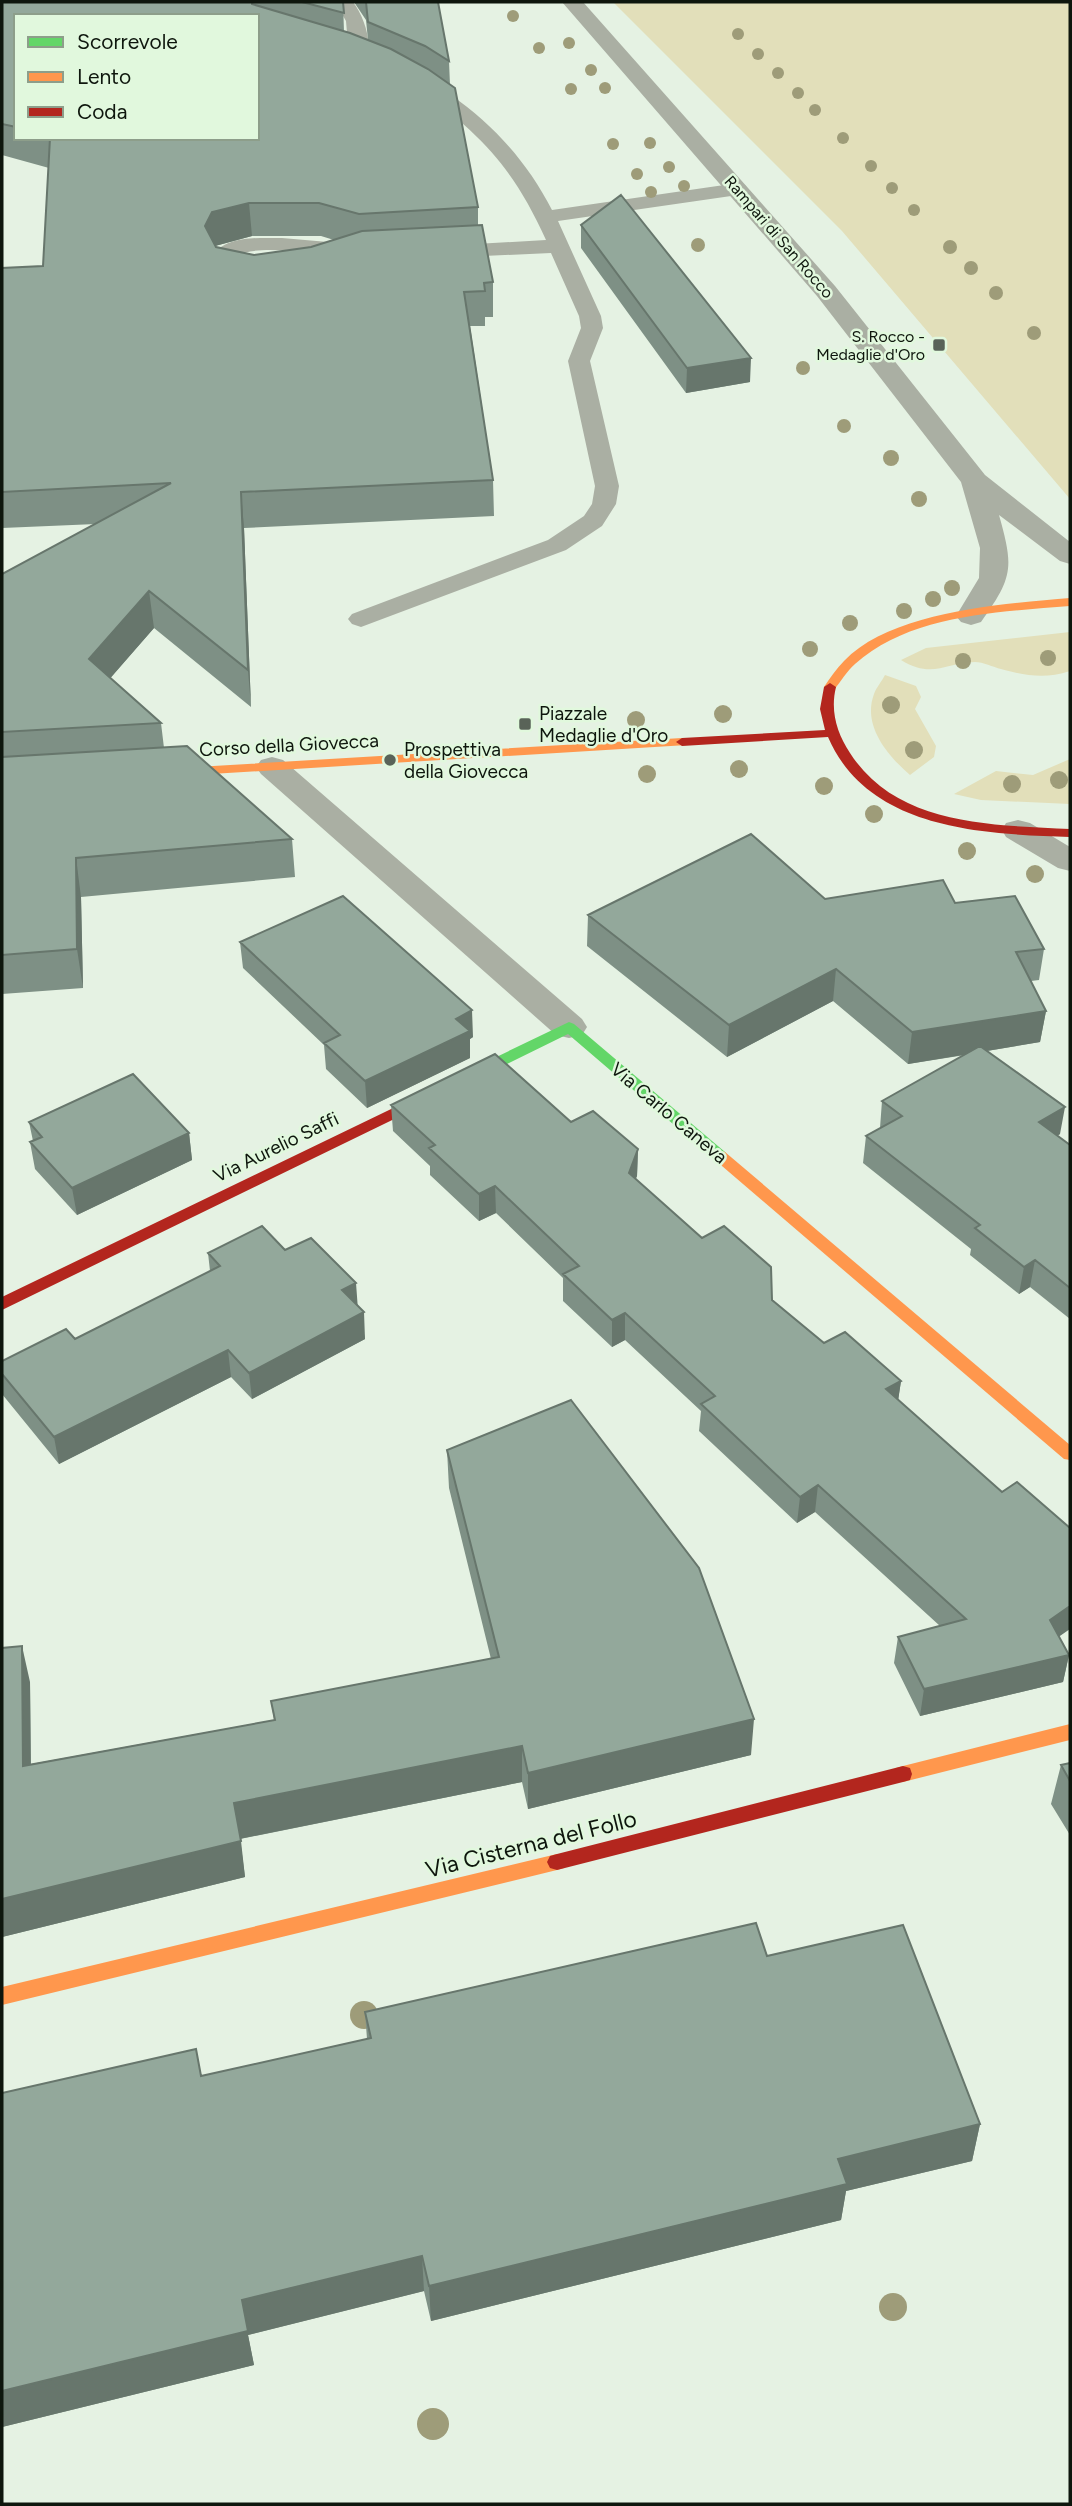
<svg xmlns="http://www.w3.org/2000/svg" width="1072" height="2506" font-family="Figtree,sans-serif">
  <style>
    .green { fill: #e2dfba }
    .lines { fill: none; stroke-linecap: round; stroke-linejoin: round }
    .lane { fill: #aaafa3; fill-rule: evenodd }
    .street { fill: #aaafa3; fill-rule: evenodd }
    .fast { fill: #63d668; fill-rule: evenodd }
    .slow { fill: #ff974d; fill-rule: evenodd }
    .jam { fill: #b3261e; fill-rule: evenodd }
    .tree { fill: #9e9c79 }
    .wall { fill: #7e9085; fill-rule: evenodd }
    .shaded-wall { fill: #67766c }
    .building { fill: #93a89b; stroke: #67766c; stroke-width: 2 }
    .poi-dot { fill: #596358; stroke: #e1f8dd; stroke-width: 2.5 }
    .labels { text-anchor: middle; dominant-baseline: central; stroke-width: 5; stroke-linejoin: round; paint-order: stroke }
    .far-street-label { font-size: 16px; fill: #0e160d; stroke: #e1f8dd }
    .far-poi-label { font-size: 16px; fill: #0e160d; stroke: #e1f8dd; text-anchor: end }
    .poi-label { font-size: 19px; fill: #0e160d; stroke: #e1f8dd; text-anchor: start }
    .street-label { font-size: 19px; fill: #0e160d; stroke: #e1f8dd }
    .near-street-label { font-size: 23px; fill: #0e160d; stroke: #e1f8dd }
  </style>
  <rect width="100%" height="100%" fill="#e5f2e3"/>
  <path class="green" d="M613,2H1070V499L842,231Z
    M1070,632V671C1045,679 1027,676 1001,669C993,667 983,662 975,662C945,663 932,679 901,660L926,648Z
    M885,675L916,686L921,697L915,709L936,746L934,757L910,775C888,756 862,726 874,694C876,688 882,681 885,675Z
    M1070,759V804L981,800L954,794L996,771L1033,775Z"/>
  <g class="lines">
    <path class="lane" d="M335,2H353C364,16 374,45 365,61H351L349,57L346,21Z
      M423,78C434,81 442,88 451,95C494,125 528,163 552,210L738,183L745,185L748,189L745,193L738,195L558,221L601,316L603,328L590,361L619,486L616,504L602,526L566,550L361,627L352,624L348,619L352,614L548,540L584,516L592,504L595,486L568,361L581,328L579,316L551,253L441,258L433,257L430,252L433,247L441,246L546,240C514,169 481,133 416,88L413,84Z
      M282,238L328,242L368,251L371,256L368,261L360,262C334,256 251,240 232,259L236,270L250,274L253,279L250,284C229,289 217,277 210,259C223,235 258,238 282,238Z"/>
    <path class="street" d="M562,2H583L835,286L985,475L1070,542V564L1060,561L999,515C1014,568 1013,577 981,622L971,625L961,622L956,616L979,578L980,548L961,482L817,296Z
      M272,757L283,760L582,1019L587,1027L582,1035L569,1038L556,1035L261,774L256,767L261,760Z
      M1018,820L1030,823L1070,847V871L1058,868L1006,837L1002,830L1006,823Z"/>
    <path class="fast" d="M569,1022L574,1024L725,1152L728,1156L725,1160H715L568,1034L421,1106L416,1107L409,1102L411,1098Z"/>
    <path class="slow" d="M1070,598V606C999,612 911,614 855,664C847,671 841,681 834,690H826L824,687C830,678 836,669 844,661C892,611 1004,604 1070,598Z
      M682,738L687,739V745L162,777L155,773L162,769Z
      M720,1151L725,1152L1070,1445V1460L1064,1459L715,1160L712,1156Z
      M1070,1724V1740L903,1782L896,1780L894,1774L896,1768L903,1766Z
      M557,1854L564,1856L567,1862L564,1868L557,1870L2,2005V1987Z"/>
    <path class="jam" d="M830,683L836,687C830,711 837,733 850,753C897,826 992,825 1070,829V837C983,834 868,830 828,737L682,746L676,742L682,738L825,730L820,709L824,687Z
      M416,1097L421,1098L423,1102L421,1106L2,1310V1297Z
      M903,1766L910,1768L912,1774L910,1780L903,1782L557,1870L550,1868L547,1862L550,1856L557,1854Z"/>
  </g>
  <g class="tree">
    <circle cx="513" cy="16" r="6"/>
    <circle cx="738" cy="34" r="6"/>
    <circle cx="569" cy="43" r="6"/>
    <circle cx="539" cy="48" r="6"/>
    <circle cx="758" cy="54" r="6"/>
    <circle cx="591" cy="70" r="6"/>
    <circle cx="778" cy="73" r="6"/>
    <circle cx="605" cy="88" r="6"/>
    <circle cx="571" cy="89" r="6"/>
    <circle cx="798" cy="93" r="6"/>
    <circle cx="815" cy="110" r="6"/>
    <circle cx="843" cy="138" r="6"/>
    <circle cx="650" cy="143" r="6"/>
    <circle cx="613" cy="144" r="6"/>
    <circle cx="871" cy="166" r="6"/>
    <circle cx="669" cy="167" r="6"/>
    <circle cx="637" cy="174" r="6"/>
    <circle cx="684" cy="186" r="6"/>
    <circle cx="892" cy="188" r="6"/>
    <circle cx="651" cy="192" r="6"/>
    <circle cx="914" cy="210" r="6"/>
    <circle cx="698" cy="245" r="7"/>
    <circle cx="950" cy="247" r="7"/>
    <circle cx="971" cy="268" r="7"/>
    <circle cx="996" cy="293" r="7"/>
    <circle cx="1034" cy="333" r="7"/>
    <circle cx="803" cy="368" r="7"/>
    <circle cx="844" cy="426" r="7"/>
    <circle cx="891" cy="458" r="8"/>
    <circle cx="919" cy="499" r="8"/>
    <circle cx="952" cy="588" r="8"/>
    <circle cx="933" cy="599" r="8"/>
    <circle cx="904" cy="611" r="8"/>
    <circle cx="850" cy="623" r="8"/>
    <circle cx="810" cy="649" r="8"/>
    <circle cx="1048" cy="658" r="8"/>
    <circle cx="963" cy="661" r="8"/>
    <circle cx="891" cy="705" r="9"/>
    <circle cx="723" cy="714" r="9"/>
    <circle cx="636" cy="720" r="9"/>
    <circle cx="914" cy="750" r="9"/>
    <circle cx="739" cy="769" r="9"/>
    <circle cx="647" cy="774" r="9"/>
    <circle cx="1059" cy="780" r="9"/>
    <circle cx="1012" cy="784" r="9"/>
    <circle cx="824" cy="786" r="9"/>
    <circle cx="874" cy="814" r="9"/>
    <circle cx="967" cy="851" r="9"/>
    <circle cx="1035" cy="874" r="9"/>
    <circle cx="364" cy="2015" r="14"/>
    <circle cx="893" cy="2307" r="14"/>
    <circle cx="433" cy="2424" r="16"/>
  </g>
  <path class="wall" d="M2,2H343L344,32L368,40L366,20L354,2H438L449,61L450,85L478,207V225L493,282V317H485V326H470L493,480L494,516L244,528L251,707L154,628L110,678L161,723L164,748L292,839L295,877L81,897L83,988L2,994V574L96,524L2,528V268L43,266L49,168L2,155ZM16,16L257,138H16ZM252,236H321L334,240L311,247L254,255L216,247L215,246Z
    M581,225L750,382L686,393L581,248Z
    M825,899L955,903L1044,949L1039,980L1031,981L1046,1011L1040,1042L987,1051L1060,1134L1057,1136L1070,1145V1319L1030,1287L1019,1294L970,1255L971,1249L863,1163L866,1136L880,1128L882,1101L965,1055L908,1064L833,1001L727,1057L587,946L588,915Z
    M240,942L473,1037L470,1039V1058L367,1108L326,1069L324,1045L243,968Z
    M391,1105L571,1122L638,1149L637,1176L635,1179L772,1300L824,1343L901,1381L898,1400L1059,1636L1069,1655L1063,1682L920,1716L894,1663L898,1637L940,1626L815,1512L797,1523L699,1431L701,1411L625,1340L612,1347L563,1301V1278L496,1213L479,1221L430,1175V1166L393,1131Z
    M29,1122L189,1133L192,1160L77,1215L35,1169L30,1142L33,1141Z
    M285,1250L358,1306L365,1339L252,1399L231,1377L59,1464L2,1394V1361L75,1339L210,1271L208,1253Z
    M447,1450L751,1755L528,1809L522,1782L240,1839L245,1877L2,1937L30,1682L31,1764L274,1720L271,1701L491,1659L449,1488Z
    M1070,1763V1835L1051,1804L1061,1765Z
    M767,1956L980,2124L972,2161L846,2191L841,2220L431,2321L424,2291L248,2335L254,2365L2,2427V2093L201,2076L367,2039L365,2012Z"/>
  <path class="shaded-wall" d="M249,203L252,236L215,246L205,226L212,212Z
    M751,358L750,382L686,393L687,368Z
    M241,492L244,528L251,707L248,670Z
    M149,591L154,628L94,697L89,659Z
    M76,858L81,897L83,988L77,949Z
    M836,969L833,1001L727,1057L729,1025Z
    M472,1010L473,1037L470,1039V1058L367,1108L365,1081L456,1019Z
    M1046,1011L1040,1042L908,1064L912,1032Z
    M1065,1107L1060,1134L1034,1149L1039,1122Z
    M189,1133L192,1160L77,1215L72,1188Z
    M638,1149L637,1176L628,1200L629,1173Z
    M495,1186L496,1213L479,1221V1194Z
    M1035,1260L1030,1287L1019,1294L1024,1267Z
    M356,1283L358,1310L342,1290Z
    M364,1312L365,1339L252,1399L249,1373Z
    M625,1313V1340L612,1347V1320Z
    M228,1350L231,1377L59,1464L54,1437Z
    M901,1381L897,1408L886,1389Z
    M818,1485L815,1512L797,1523L800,1497Z
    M1070,1606V1629L1044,1647L1050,1620Z
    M22,1646L30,1682L31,1802L23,1766Z
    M1069,1655L1063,1682L920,1716L924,1689Z
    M754,1719L751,1755L528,1809V1773Z
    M522,1746V1782L239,1839L234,1803Z
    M241,1841L245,1877L2,1937V1899Z
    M980,2124L972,2161L846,2191L841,2220L431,2321L429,2286L838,2159Z
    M422,2256L424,2291L248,2335L254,2365L2,2427V2391L242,2300Z"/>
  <path class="building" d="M2,2H252V4L350,33L391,49L428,69L455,88L478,207L359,214L319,203H249L212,212L205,226L216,247L254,255L311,247L362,231L482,225L493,282L484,283L485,291L464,292L493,480L241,492L248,670L149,591L89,659L161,723L2,732V574L171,483L2,492V268L43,266L50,138H257V16H16V127L2,124Z
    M302,2H343L344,13Z
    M366,2H438L449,61L425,46L368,22Z
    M621,195L751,358L687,368L581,225Z
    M187,746L292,839L76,858L77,949L2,955V757Z
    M751,834L825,899L943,880L955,903L1015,896L1044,949L1016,952L1046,1011L912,1032L836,969L729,1025L588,915Z
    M343,896L472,1010L456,1019L470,1031L365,1081L324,1043L340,1035L240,942Z
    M980,1046L1065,1107L1039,1122L1070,1145V1288L1035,1260L1024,1267L975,1228L980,1225L866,1136L902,1116L882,1101Z
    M495,1054L571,1122L593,1111L638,1149L629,1173L702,1238L724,1226L771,1267L772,1300L824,1343L845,1332L901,1381L886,1389L1002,1492L1017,1482L1070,1528V1606L1050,1620L1069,1655L924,1689L898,1637L966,1619L818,1485L800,1497L701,1404L715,1396L625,1313L612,1320L563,1274L579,1266L495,1186L479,1194L429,1148L435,1145L391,1105Z
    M133,1074L189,1133L72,1188L30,1142L42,1137L29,1122Z
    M262,1226L285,1250L311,1238L356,1283L342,1290L364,1312L249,1373L228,1350L54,1437L2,1374V1361L66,1329L75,1339L220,1266L208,1253Z
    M571,1400L699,1568L754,1719L528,1773L522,1746L234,1803L241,1841L2,1899V1648L22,1646L23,1766L275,1720L271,1701L499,1657L447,1450Z
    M1070,1763V1781L1061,1765Z
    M756,1923L767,1956L903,1925L980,2124L838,2159L847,2184L429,2286L422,2256L242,2300L248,2331L2,2391V2093L196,2049L201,2076L371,2038L365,2012Z"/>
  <g class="poi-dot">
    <rect x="932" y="338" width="14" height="14" rx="3.5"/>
    <rect x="518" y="717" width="14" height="14" rx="3.5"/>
    <circle cx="390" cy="760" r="7"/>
  </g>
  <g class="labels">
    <g class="far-street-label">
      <text transform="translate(779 237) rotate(49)">Rampari di San Rocco</text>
    </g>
    <g class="far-poi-label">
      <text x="925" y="336">S. Rocco -<tspan x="925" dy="18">Medaglie d'Oro</tspan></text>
    </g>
    <g class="poi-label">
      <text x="539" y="713">Piazzale<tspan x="539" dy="22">Medaglie d'Oro</tspan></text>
      <text x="404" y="749">Prospettiva<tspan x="404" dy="22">della Giovecca</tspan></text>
    </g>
    <g class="street-label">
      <text transform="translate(289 745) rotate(-3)">Corso della Giovecca</text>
      <text transform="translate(669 1113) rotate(40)">Via Carlo Caneva</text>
      <text transform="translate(276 1147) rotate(-26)">Via Aurelio Saffi</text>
    </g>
    <g class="near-street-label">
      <text transform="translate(531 1844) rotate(-14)">Via Cisterna del Follo</text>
    </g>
  </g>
  <rect width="1072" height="2506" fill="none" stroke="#0e160d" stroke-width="7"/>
  <rect x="14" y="14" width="245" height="126" fill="#e1f8dd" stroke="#8d9e8a" stroke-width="2"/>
  <rect x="28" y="37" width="35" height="10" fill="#63d668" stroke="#8d9e8a" stroke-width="2"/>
  <text x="77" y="49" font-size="21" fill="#0e160d">Scorrevole</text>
  <rect x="28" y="72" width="35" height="10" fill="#ff974d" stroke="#8d9e8a" stroke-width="2"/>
  <text x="77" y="84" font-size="21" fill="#0e160d">Lento</text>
  <rect x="28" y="107" width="35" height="10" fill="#b3261e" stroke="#8d9e8a" stroke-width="2"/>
  <text x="77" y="119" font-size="21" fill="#0e160d">Coda</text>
</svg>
